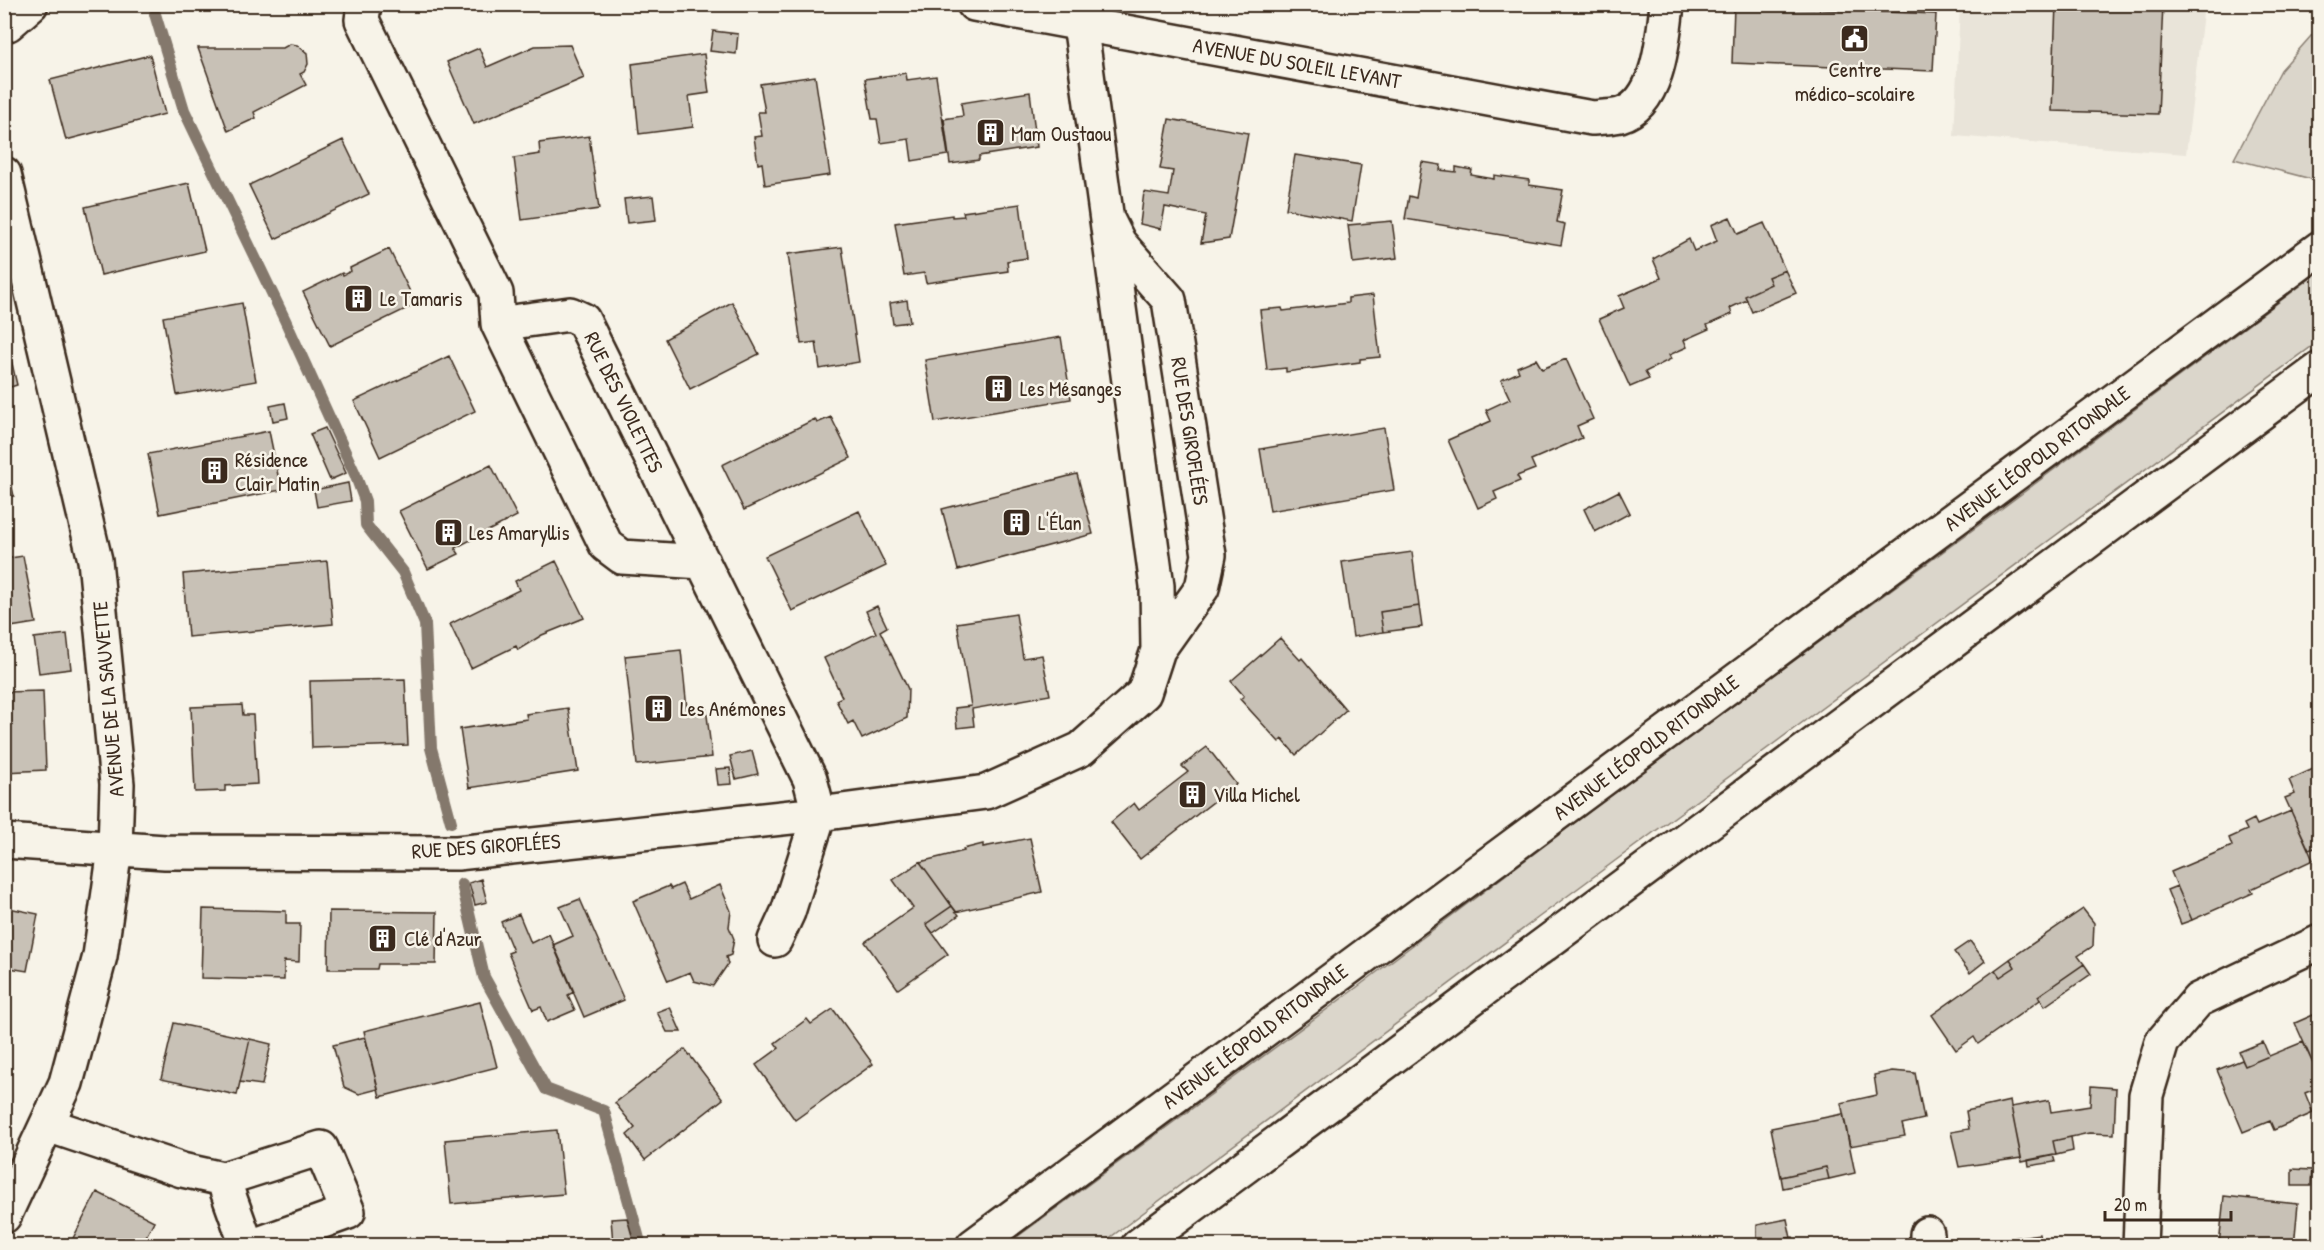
<svg xmlns="http://www.w3.org/2000/svg" width="2324" height="1250" font-family="'Patrick Hand',sans-serif">
  <style>
    .built { fill: #e9e4d9 }
    .green { fill: #dbd6cb; stroke: #8b8074; stroke-width: 1.5 }
    .lines { fill: none; stroke-linecap: round; stroke-linejoin: round }
    .stream { stroke: #84786c; stroke-width: 12 }
    .building { fill: #c8c1b6; stroke: #3b2a1e; stroke-width: 1.5 }
    .street-casing { stroke: #3b2a1e; stroke-width: 38 }
    .highway-casing { stroke: #3b2a1e; stroke-width: 38 }
    .street { stroke: #f7f3e8; stroke-width: 33 }
    .highway { stroke: #f7f3e8; stroke-width: 33 }
    .labels { text-anchor: middle; dominant-baseline: central; stroke-width: 5; stroke-linejoin: round; paint-order: stroke }
    .street-label { font-size: 21px; fill: #3b2a1e; stroke: #f7f3e8 }
    .poi-label { font-size: 21px; fill: #3b2a1e; stroke: #f7f3e8; text-anchor: start }
  </style>
  <rect width="100%" height="100%" fill="#f7f3e8"/>
  <filter id="ink" filterUnits="userSpaceOnUse"><feTurbulence type="fractalNoise" baseFrequency=".0167" numOctaves="2"/><feDisplacementMap in="SourceGraphic" scale="12" xChannelSelector="R" yChannelSelector="G"/><feConvolveMatrix kernelMatrix="1 2 1 2 8 2 1 2 1" color-interpolation-filters="sRGB"/></filter>
  <g filter="url(#ink)">
    <path class="built" d="M1960,5H2204L2186,154L1954,136Z"/>
    <path class="green" d="M2319,27V181L2234,159L2281,70Z
      M2319,272V341L1539,917L1100,1245H1006L1356,988L1631,780L1997,512Z"/>
    <g class="lines">
      <path class="stream" d="M155,14L184,110L285,320L355,474L365,501L366,525L403,572L425,624L431,748L451,822
        M462,884L484,977L546,1089L604,1111L641,1246"/>
    </g>
    <path class="building" d="M2056,4H2163L2158,114L2052,111Z
      M1734,6L1936,14L1933,71L1732,63Z
      M713,31L738,34L736,54L710,51Z
      M290,44L297,45L307,53L308,64L304,72L300,74L306,85L254,112L256,118L228,131L198,48H283Z
      M570,45L584,78L474,124L447,62L479,48L487,67L535,46Z
      M704,54L709,93L689,96L693,127L639,134L632,64Z
      M150,55L165,114L66,140L50,80Z
      M906,73L907,80L936,76L948,155L912,161L909,139L881,143L877,119H872L865,79Z
      M815,76L830,175L765,185L762,163L758,164L754,137L762,136L758,112H765L760,84Z
      M1030,92L1037,147L979,156V160L950,164L944,119L963,116L961,103Z
      M1169,119L1248,133L1229,239L1201,243L1206,215L1165,207L1161,229L1140,224L1144,192L1169,196L1173,171L1160,169Z
      M589,136L599,209L522,220L514,158L540,154L539,143Z
      M343,140L369,194L275,239L249,185Z
      M1295,155L1361,165L1352,221L1286,209Z
      M1422,162L1441,165L1440,170L1456,172V167L1472,170L1471,175L1494,179V175L1529,180V185L1563,190L1557,222L1565,224L1561,245L1405,219L1409,196L1416,198Z
      M189,183L205,251L101,275L85,207Z
      M653,196L656,220L627,223L624,199Z
      M1020,204L1027,258L1007,261L1008,271L926,283L924,273L904,276L895,223L952,215V217L964,216L963,212Z
      M1730,217L1738,234L1764,223L1785,270L1768,277L1771,284L1745,296L1747,300L1730,308L1732,314L1707,325L1709,329L1684,340L1687,347L1669,355L1671,359L1645,372L1649,379L1630,387L1599,319L1624,308L1619,296L1661,278L1653,259L1689,239L1694,251L1717,241L1711,225Z
      M1392,221L1397,258L1353,263L1348,225Z
      M842,247L859,362L820,369L816,342L801,344L788,254Z
      M389,249L416,304L330,346L303,292L342,273L343,275L351,271L350,268Z
      M1785,270L1796,293L1752,312L1745,296L1771,284L1768,277Z
      M1373,295L1380,357L1360,359V362L1286,372V368L1267,370L1260,310L1282,308L1283,311L1348,303V298Z
      M907,300L910,322L893,324L890,303Z
      M732,302L759,354L690,389L665,339Z
      M242,303L256,381L177,395L163,317Z
      M1061,337L1071,399L935,422L925,360Z
      M7,342L17,385L4,389V343Z
      M449,356L475,411L380,457L354,401Z
      M1536,359L1542,369L1566,359L1593,419L1577,426L1582,438L1531,460L1535,469L1517,476L1520,481L1494,492L1497,499L1478,508L1448,440L1491,421L1486,410L1510,399L1501,380L1519,372L1517,367Z
      M285,403L288,418L273,421L270,406Z
      M831,417L851,458L744,510L722,465L815,419L817,423Z
      M325,428L346,473L330,480L310,434Z
      M1384,428L1394,490L1270,511L1260,449Z
      M269,431L281,490L160,514L148,454Z
      M4,456L14,496L4,498Z
      M491,465L517,516L455,548L459,554L428,569L399,511Z
      M1077,474L1093,534L958,570L942,509Z
      M348,483L351,501L317,507L314,490Z
      M1619,491L1630,513L1595,532L1584,509Z
      M859,511L886,566L792,611L765,556Z
      M1412,552L1419,606L1380,612L1383,632L1353,637L1342,562Z
      M23,556L36,623L4,628V559Z
      M327,561L333,624L188,637L183,574Z
      M556,561L584,618L542,635L518,650L516,646L471,668L450,624L519,590L515,581Z
      M877,606L887,627L880,631L908,689L907,718L862,739L853,721L848,724L836,700L842,697L824,658L876,633L866,611Z
      M1419,606L1422,627L1383,632L1380,612Z
      M1016,614L1023,658L1042,655L1050,695L972,709L974,726L957,728L955,708L971,706L957,623Z
      M67,634L71,669L39,673L34,638Z
      M1280,638L1300,660L1302,658L1346,710L1296,755L1282,739L1279,742L1240,699L1244,696L1231,681Z
      M681,650L687,709L706,707L712,757L637,765L625,656Z
      M405,679L408,745L312,748L310,681Z
      M43,691L46,770L4,772V692Z
      M242,705L243,715H253L257,784L225,786V791L195,792L191,707Z
      M568,708L578,771L469,788L460,729L527,719L526,714Z
      M1207,747L1236,784L1140,859L1111,822L1134,803L1139,810L1188,772L1182,766Z
      M752,751L758,774L736,779L730,756Z
      M2320,766V846L2309,850L2285,798L2295,794L2289,780Z
      M730,768L732,784L718,785L716,769Z
      M2291,811L2313,860L2251,889L2253,893L2192,920L2171,872L2232,846L2229,838L2247,830L2244,824L2254,819L2257,825Z
      M1030,838L1042,892L956,912L920,862L964,851L963,849L983,844V847Z
      M920,862L952,906L926,924L948,954L898,989L865,942L913,908L893,880Z
      M481,879L487,902L475,905L469,883Z
      M682,884L689,899L720,885L731,911L729,927L734,939L731,955L726,957L728,964L713,986L694,981L690,972L668,981L633,901L669,886L671,889Z
      M2177,886L2192,920L2181,924L2167,890Z
      M580,899L624,1000L584,1017L553,945L573,936L560,907Z
      M952,906L959,915L933,933L926,924Z
      M4,907L38,914L27,971L4,967Z
      M203,909L286,911V924H300L299,962L284,961V980L201,978Z
      M2083,909L2094,923L2093,946L2078,956L2084,964L2038,996L2040,1000L1978,1044L1974,1037L1956,1050L1932,1015L1995,970L2000,977L2015,967L2010,959Z
      M329,911L437,912L436,964H378L377,969H328Z
      M519,914L531,943L549,934L574,992L568,995L575,1010L547,1022L541,1007L533,1010L508,953L513,951L501,922Z
      M1970,941L1985,961L1970,973L1954,952Z
      M2010,959L2015,967L2000,977L1995,970Z
      M2084,964L2091,974L2045,1006L2038,996Z
      M480,1002L497,1067L380,1097L364,1031Z
      M670,1007L681,1032H667L657,1012Z
      M833,1009L873,1064L795,1120L756,1065L779,1048L775,1043L807,1019L811,1024Z
      M2320,1012V1079L2295,1023Z
      M174,1023L250,1039L237,1095L161,1079Z
      M365,1037L378,1089L359,1094L344,1087L333,1045Z
      M250,1039L271,1044L262,1085L240,1082Z
      M2263,1042L2269,1056L2245,1066L2239,1052Z
      M2303,1042L2320,1079V1087L2305,1093L2313,1113L2274,1130L2270,1121L2243,1132L2217,1070L2242,1060L2245,1066Z
      M685,1049L723,1099L645,1160L627,1135L635,1128L615,1103Z
      M1892,1071L1915,1073L1924,1119L1902,1124L1905,1136L1850,1146L1841,1103L1877,1095L1874,1075Z
      M2091,1086L2116,1088L2114,1134L2089,1133L2053,1141L2056,1155L2022,1162L2011,1107L2049,1100L2051,1112L2090,1106Z
      M2010,1101L2021,1158L1959,1167L1951,1132L1969,1129L1966,1111Z
      M1843,1114L1855,1173L1829,1179L1826,1167L1781,1177L1771,1128Z
      M557,1130L564,1194L451,1204L445,1140Z
      M2071,1137L2073,1151L2056,1155L2053,1141Z
      M2053,1155L2055,1162L2029,1166L2028,1160Z
      M1826,1167L1829,1179L1783,1188L1781,1177Z
      M2292,1169L2312,1170L2311,1186H2292Z
      M97,1192L154,1221L141,1246H69Z
      M2224,1196L2298,1204L2294,1246H2219Z
      M627,1218L635,1246H591L613,1243L611,1219Z
      M1787,1219L1791,1238L1757,1243V1225Z
      M2039,1234L2041,1246H2007L2006,1239Z
      M1793,1237L1795,1246H1757V1243Z"/>
    <g class="lines">
      <defs>
        <path id="street" d="M364,4L362,20L496,293L498,324L570,314L583,320L810,779L819,814L788,912L775,940
          M974,4L1592,118C1601,117 1612,117 1620,115C1659,103 1663,39 1667,4
          M1080,23L1157,586L1158,650
          M8,24L31,4
          M4,174L95,560L117,784L115,849L100,956L66,1083L4,1216
          M498,324L606,545L622,557L703,562
          M4,841L165,852L457,853L819,814L986,792L1081,749L1144,693L1158,650L1202,588L1209,555L1169,300L1119,243L1107,219
          M48,1125L182,1170L223,1179L321,1148L348,1212L253,1246
          M223,1179L247,1246
          M1927,1234V1246
          M2140,1246L2146,1095L2162,1042L2198,1000L2320,942"/>
        <path id="highway" d="M973,1246L2320,248
          M1138,1246L2320,369"/>
      </defs>
      <use href="#street" class="street-casing"/>
      <use href="#highway" class="highway-casing"/>
      <use href="#street" class="street"/>
      <use href="#highway" class="highway"/>
    </g>
  </g>
  <defs>
    <symbol id="civic-square" viewBox="-11 -11 22 22"><rect x="-9" y="-9" width="18" height="18" rx="4" fill="#3b2a1e" stroke="#f7f3e8"/><path d="M-.6-6.5H3V-4.5H.6V-3L4-1V1h2V6H-6V1h2V-1L-.6-3ZM-1.2 2.5V6h2.4V2.5Z" fill="#fff"/></symbol>
    <symbol id="building-square" viewBox="-11 -11 22 22"><rect x="-9" y="-9" width="18" height="18" rx="4" fill="#3b2a1e" stroke="#f7f3e8"/><path d="M-4-6H4V6H1V3H-1V6H-4ZM-2.5-4.3h1.7v1.8h-1.7ZM.8-4.3h1.7v1.8H.8ZM-2.5-1h1.7V.8h-1.7ZM.8-1h1.7V.8H.8Z" fill="#fff"/></symbol>
  </defs>
  <g fill-rule="evenodd">
    <use href="#civic-square" x="1838" y="22" width="33" height="33"/>
    <use href="#building-square" x="974" y="116" width="33" height="33"/>
    <use href="#building-square" x="342" y="282" width="33" height="33"/>
    <use href="#building-square" x="982" y="372" width="33" height="33"/>
    <use href="#building-square" x="198" y="454" width="33" height="33"/>
    <use href="#building-square" x="1000" y="506" width="33" height="33"/>
    <use href="#building-square" x="432" y="516" width="33" height="33"/>
    <use href="#building-square" x="642" y="692" width="33" height="33"/>
    <use href="#building-square" x="1176" y="778" width="33" height="33"/>
    <use href="#building-square" x="366" y="922" width="33" height="33"/>
  </g>
  <g class="labels">
    <g class="street-label">
      <text transform="translate(1297 63) rotate(10)">AVENUE DU SOLEIL LEVANT</text>
      <text transform="translate(624 402) rotate(64)">RUE DES VIOLETTES</text>
      <text transform="translate(1190 431) rotate(81)">RUE DES GIROFLÉES</text>
      <text transform="translate(2037 458) rotate(-37)">AVENUE LÉOPOLD RITONDALE</text>
      <text transform="translate(108 699) rotate(-95)">AVENUE DE LA SAUVETTE</text>
      <text transform="translate(1646 747) rotate(-37)">AVENUE LÉOPOLD RITONDALE</text>
      <text transform="translate(486 846) rotate(-4)">RUE DES GIROFLÉES</text>
      <text transform="translate(1255 1036) rotate(-37)">AVENUE LÉOPOLD RITONDALE</text>
    </g>
    <g class="poi-label">
      <text x="1855" y="69" text-anchor="middle">Centre<tspan x="1855" dy="24">médico-scolaire</tspan></text>
      <text x="1011" y="133">Mam Oustaou</text>
      <text x="380" y="298">Le Tamaris</text>
      <text x="1020" y="388">Les Mésanges</text>
      <text x="235" y="459">Résidence<tspan x="235" dy="24">Clair Matin</tspan></text>
      <text x="1038" y="522">L'Élan</text>
      <text x="469" y="532">Les Amaryllis</text>
      <text x="680" y="708">Les Anémones</text>
      <text x="1213" y="794">Villa Michel</text>
      <text x="404" y="938">Clé d'Azur</text>
    </g>
  </g>
  <rect width="2324" height="1250" fill="none" stroke="#f7f3e8" stroke-width="24"/>
  <rect x="12" y="12" width="2300" height="1226" fill="none" stroke="#3b2a1e" stroke-width="2" filter="url(#ink)"/>
  <path d="M2105 1211v9h126v-9" fill="none" stroke="#3b2a1e" stroke-width="3"/>
  <text x="2114" y="1211" font-size="18" fill="#3b2a1e" stroke="#f7f3e8" stroke-width="4.5" paint-order="stroke">20 m</text>
</svg>
